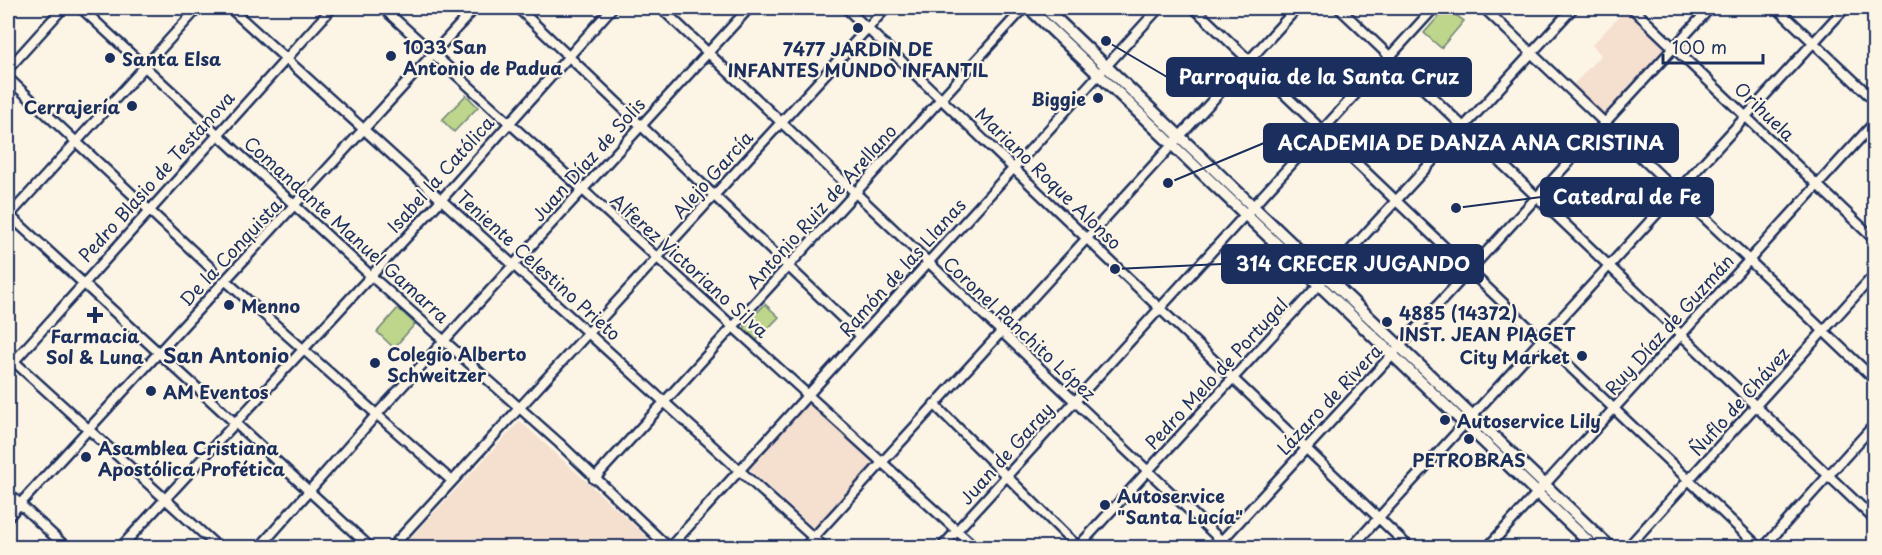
<svg xmlns="http://www.w3.org/2000/svg" width="1882" height="555" font-family="'Playpen Sans',sans-serif">
  <style>
    .built { fill: #f5dfcf }
    .green { fill: #bed58c; stroke: #6c8275; stroke-width: 1.5 }
    .lines { fill: none; stroke-linecap: round; stroke-linejoin: round }
    .minor-casing { stroke: #1b2f5e; stroke-width: 13 }
    .major-casing { stroke: #1b2f5e; stroke-width: 15 }
    .minor { stroke: #fcf5e5; stroke-width: 8 }
    .major { stroke: #fcf5e5; stroke-width: 10 }
    .poi-dot { fill: #1b2f5e; stroke: #fcf5e5; stroke-width: 2 }
    .labels { text-anchor: middle; dominant-baseline: central; stroke-width: 4.5; stroke-linejoin: round; paint-order: stroke }
    .poi-label { font-size: 18px; font-weight: bold; fill: #1b2f5e; stroke: #fcf5e5; text-anchor: start }
    .street-label { font-size: 18px; fill: #1b2f5e; stroke: #fcf5e5 }
    .neighbourhood-label { font-size: 20px; font-weight: bold; fill: #1b2f5e; stroke: #fcf5e5 }
    .leader { fill: none; stroke: #1b2f5e; stroke-width: 2 }
    .callout-dot { fill: #1b2f5e; stroke: #fcf5e5; stroke-width: 2 }
    .callout { fill: #1b2f5e; stroke: #1b2f5e; stroke-width: 2 }
    .callout-label { font-size: 20px; text-anchor: middle; font-weight: bold; fill: #fff }
  </style>
  <rect width="100%" height="100%" fill="#fcf5e5"/>
  <filter id="ink" filterUnits="userSpaceOnUse"><feTurbulence type="fractalNoise" baseFrequency=".0167" numOctaves="2"/><feDisplacementMap in="SourceGraphic" scale="12" xChannelSelector="R" yChannelSelector="G"/><feConvolveMatrix kernelMatrix="1 2 1 2 8 2 1 2 1" color-interpolation-filters="sRGB"/></filter>
  <g filter="url(#ink)">
    <path class="built" d="M1627,8L1666,47L1602,117L1571,87L1601,55L1592,45Z
      M808,402L874,462L815,529L749,469Z
      M520,421L646,536L659,547H402Z"/>
    <path class="green" d="M1446,8L1464,21L1441,48L1424,33Z
      M466,95L478,107L454,132L442,120Z
      M765,304L779,317L756,341L745,331V325Z
      M398,308L415,324L394,348L377,332Z"/>
    <g class="lines">
      <defs>
        <path id="minor" d="M81,8L370,275L559,443L669,548
          M230,8L825,548
          M383,8L976,548
          M518,8L861,336
          M661,8L1229,548
          M846,8L1410,548
          M1194,8L1760,548
          M1339,8L1874,519
          M1484,8L1874,379
          M1632,8L1874,239
          M1777,8L1874,100
          M8,69L63,8
          M8,78L212,269
          M8,214L371,548
          M8,217L198,8
          M226,281L452,481
          M8,356L219,548
          M8,368L332,8
          M934,404L1079,548
          M594,479L1024,8
          M8,493L67,548
          M8,517L475,8
          M120,548L441,200L612,8
          M259,548L377,414L749,8
          M391,548L886,8
          M669,548L1159,8
          M804,548L1297,8
          M941,548L1434,8
          M1077,548L1573,8
          M1215,548L1710,8
          M1351,548L1845,8
          M1487,548L1874,123
          M1627,548L1874,275
          M1763,548L1874,425"/>
        <path id="major" d="M1029,8L1595,548
          M1045,8L1611,548"/>
      </defs>
      <use href="#minor" class="minor-casing"/>
      <use href="#major" class="major-casing"/>
      <use href="#minor" class="minor"/>
      <use href="#major" class="major"/>
    </g>
  </g>
  <g class="poi-dot">
    <circle cx="858" cy="28" r="6"/>
    <circle cx="391" cy="56" r="6"/>
    <circle cx="110" cy="58" r="6"/>
    <circle cx="1098" cy="98" r="6"/>
    <circle cx="132" cy="106" r="6"/>
    <circle cx="229" cy="305" r="6"/>
    <path d="M92 306h6v6h6v6h-6v6h-6v-6h-6v-6h6z"/>
    <circle cx="1387" cy="322" r="6"/>
    <circle cx="1582" cy="356" r="6"/>
    <circle cx="375" cy="363" r="6"/>
    <circle cx="151" cy="391" r="6"/>
    <circle cx="1445" cy="420" r="6"/>
    <circle cx="1469" cy="439" r="6"/>
    <circle cx="86" cy="457" r="6"/>
    <circle cx="1105" cy="505" r="6"/>
  </g>
  <g class="labels">
    <g class="poi-label">
      <text x="403" y="46">1033 San<tspan x="403" dy="21">Antonio de Padua</tspan></text>
      <text x="858" y="48" text-anchor="middle">7477 JARDIN DE<tspan x="858" dy="21">INFANTES MUNDO INFANTIL</tspan></text>
      <text x="122" y="58">Santa Elsa</text>
      <text x="1086" y="98" text-anchor="end">Biggie</text>
      <text x="120" y="106" text-anchor="end">Cerrajería</text>
      <text x="241" y="305">Menno</text>
      <text x="1399" y="312">4885 (14372)<tspan x="1399" dy="21">INST. JEAN PIAGET</tspan></text>
      <text x="95" y="335" text-anchor="middle">Farmacia<tspan x="95" dy="21">Sol &amp; Luna</tspan></text>
      <text x="387" y="353">Colegio Alberto<tspan x="387" dy="21">Schweitzer</tspan></text>
      <text x="1570" y="356" text-anchor="end">City Market</text>
      <text x="163" y="391">AM Eventos</text>
      <text x="1457" y="420">Autoservice Lily</text>
      <text x="98" y="447">Asamblea Cristiana<tspan x="98" dy="21">Apostólica Profética</tspan></text>
      <text x="1469" y="459" text-anchor="middle">PETROBRAS</text>
      <text x="1117" y="495">Autoservice<tspan x="1117" dy="21">"Santa Lucía"</tspan></text>
    </g>
    <g class="street-label">
      <text transform="translate(1765 111) rotate(44)">Orihuela</text>
      <text transform="translate(588 159) rotate(-48)">Juan Díaz de Solis</text>
      <text transform="translate(440 174) rotate(-48)">Isabel la Católica</text>
      <text transform="translate(712 174) rotate(-48)">Alejo García</text>
      <text transform="translate(156 176) rotate(-48)">Pedro Blasio de Testanova</text>
      <text transform="translate(1049 178) rotate(44)">Mariano Roque Alonso</text>
      <text transform="translate(821 206) rotate(-48)">Antonio Ruiz de Arellano</text>
      <text transform="translate(347 229) rotate(42)">Comandante Manuel Gamarra</text>
      <text transform="translate(230 252) rotate(-47)">De la Conquista</text>
      <text transform="translate(539 265) rotate(42)">Teniente Celestino Prieto</text>
      <text transform="translate(690 265) rotate(42)">Alferez Victoriano Silva</text>
      <text transform="translate(902 267) rotate(-48)">Ramón de las Llanas</text>
      <text transform="translate(1669 324) rotate(-48)">Ruy Díaz de Guzmán</text>
      <text transform="translate(1020 328) rotate(43)">Coronel Panchito López</text>
      <text transform="translate(1216 373) rotate(-47)">Pedro Melo de Portugal</text>
      <text transform="translate(1329 399) rotate(-47)">Lázaro de Rivera</text>
      <text transform="translate(1739 401) rotate(-48)">Ñuflo de Chávez</text>
      <text transform="translate(1006 453) rotate(-48)">Juan de Garay</text>
    </g>
    <g class="neighbourhood-label">
      <text x="226" y="355">San Antonio</text>
    </g>
  </g>
  <path class="leader" d="M1106 41L1167 77M1168 183L1264 143M1456 208L1541 197M1115 269L1222 264"/>
  <g class="callout-dot">
    <circle cx="1106" cy="41" r="6"/>
    <circle cx="1168" cy="183" r="6"/>
    <circle cx="1456" cy="208" r="6"/>
    <circle cx="1115" cy="269" r="6"/>
  </g>
  <g class="callout">
    <rect x="1167" y="58" width="304" height="38" rx="6"/>
    <rect x="1264" y="124" width="414" height="38" rx="6"/>
    <rect x="1541" y="178" width="172" height="38" rx="6"/>
    <rect x="1222" y="245" width="261" height="38" rx="6"/>
  </g>
  <g class="callout-label">
    <text x="1319" y="84">Parroquia de la Santa Cruz</text>
    <text x="1471" y="150">ACADEMIA DE DANZA ANA CRISTINA</text>
    <text x="1627" y="204">Catedral de Fe</text>
    <text x="1353" y="271">314 CRECER JUGANDO</text>
  </g>
  <rect width="1882" height="555" fill="none" stroke="#fcf5e5" stroke-width="30"/>
  <rect x="15" y="15" width="1852" height="525" fill="none" stroke="#1b2f5e" stroke-width="2" filter="url(#ink)"/>
  <path d="M1663 54v9h100v-9" fill="none" stroke="#1b2f5e" stroke-width="3"/>
  <text x="1672" y="54" font-size="18" fill="#1b2f5e" stroke="#fcf5e5" stroke-width="4.5" paint-order="stroke">100 m</text>
</svg>
